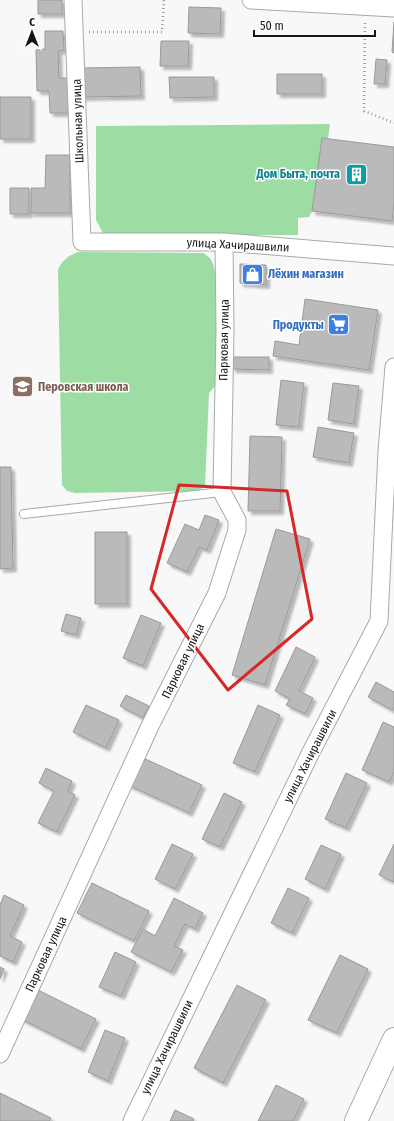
<svg xmlns="http://www.w3.org/2000/svg" width="394" height="1121" font-family="'Fira Sans Condensed',sans-serif">
  <style>
    .green { fill: #9ddca3 }
    .building { fill: #bbbabb; stroke: #9a999a; filter: url(#shadow) }
    .lines { fill: none; stroke-linecap: round; stroke-linejoin: round }
    .lane-casing { stroke: #a8a9aa; stroke-width: 10 }
    .street-casing { stroke: #a8a9aa; stroke-width: 19 }
    .secondary-casing { stroke: #a8a9aa; stroke-width: 24 }
    .path { stroke: #9c9c9d; stroke-width: 2.5; stroke-dasharray: 1 3; stroke-linecap: butt }
    .lane { stroke: #fff; stroke-width: 8 }
    .street { stroke: #fff; stroke-width: 17 }
    .secondary { stroke: #fff; stroke-width: 22 }
    .marked { fill: none; stroke: #d62828; stroke-width: 3; stroke-linejoin: round }
    .labels { text-anchor: middle; dominant-baseline: central; stroke-width: 3; stroke-linejoin: round; paint-order: stroke }
    .street-label { font-size: 12px; fill: #161616; stroke: #fff }
    .culture-label { font-size: 12px; font-weight: bold; fill: #0d838f; stroke: #fff; text-anchor: end }
    .shop-label { font-size: 12px; font-weight: bold; fill: #366cbe; stroke: #fff; text-anchor: start }
    .education-label { font-size: 12px; font-weight: bold; fill: #785e54; stroke: #fff; text-anchor: start }
  </style>
  <defs>
    <filter id="shadow"><feDropShadow dx="3.5" dy="3.5" stdDeviation="1" flood-color="#0004"/></filter>
  </defs>
  <rect width="100%" height="100%" fill="#f8f8f9"/>
  <path class="green" d="M330,124L320,197L309,217L298,218V235H104L96,220V126Z
    M78,252L203,253C212,258 213,263 215,272L217,384L209,393L205,486L198,491L75,493L67,491L62,485L58,270C62,260 68,256 78,252Z"/>
  <path class="building" d="M38,0H62V14H38Z
    M189,7L221,8L220,34L188,33Z
    M394,22V53L392,52Z
    M45,31H63L64,50L58,51L59,78H69L70,113H50L49,91H37L36,50L45,49Z
    M161,41H189L188,66H160Z
    M376,59L387,60L385,84H374Z
    M140,67L141,96L82,97L81,68Z
    M277,74H322V94H277Z
    M169,77H214V97L170,98Z
    M0,97H31V139H0Z
    M322,138L394,147V202L392,221L312,211Z
    M46,155H70V213H31V188H45Z
    M10,188H29V214H10Z
    M240,264L266,265V285L240,283Z
    M305,299L378,310L369,370L273,356L275,341L299,345Z
    M233,357H269V370L232,369Z
    M281,380L304,383L299,427L276,425Z
    M333,383L359,386L354,424L328,420Z
    M318,427L354,433L349,463L313,457Z
    M250,436L282,437L280,511H248Z
    M0,467H11L13,568L0,569Z
    M205,515L219,520L207,550L199,547L187,572L167,563L185,524L199,530Z
    M276,529L310,539L265,685L232,675Z
    M95,532H127V604H95Z
    M66,614L81,618L76,635L61,631Z
    M141,615L161,623L143,666L123,658Z
    M296,647L315,657L299,691L313,698L305,714L286,705L290,699L275,691Z
    M376,682L394,692V707L392,710L368,697Z
    M126,695L149,706L143,718L120,706Z
    M86,705L119,720L106,748L73,732Z
    M258,705L280,715L255,772L233,763Z
    M383,722L394,727V772L389,782L362,770Z
    M141,757L202,785L189,813L128,785Z
    M46,768L72,781L68,791L75,795L57,832L38,823L54,791L39,783Z
    M346,773L367,783L346,828L325,819Z
    M224,793L242,802L220,847L202,839Z
    M172,844L193,854L175,889L155,879Z
    M394,844V882L379,875Z
    M321,845L341,854L325,889L305,879Z
    M92,883L149,911L134,941L77,913Z
    M288,888L309,898L292,933L271,923Z
    M4,895L24,905L10,936L22,942L13,962L0,956V905Z
    M174,898L203,913L195,929L185,924L174,946L183,950L171,972L131,952L143,929L155,936Z
    M115,952L136,962L121,996L99,987Z
    M340,955L368,969L337,1033L308,1020Z
    M0,967L4,969L0,979Z
    M237,985L266,1000L223,1083L194,1068Z
    M36,989L96,1019L81,1049L21,1019Z
    M105,1030L125,1038L108,1081L88,1072Z
    M276,1085L304,1099L293,1121H258Z
    M0,1093L51,1118L49,1121H0Z
    M175,1110L194,1119L193,1121H170Z"/>
  <g class="lines">
    <defs>
      <path id="lane" d="M24,514L222,492"/>
      <path id="street" d="M73,0L82,242H224L394,256
        M251,0L394,8
        M0,1054L150,726L217,593L237,530V520L222,492L225,330L224,242
        M132,1121L311,752L379,621L387,451L394,367"/>
      <path id="secondary" d="M356,1121L394,1039"/>
    </defs>
    <use href="#lane" class="lane-casing"/>
    <use href="#street" class="street-casing"/>
    <use href="#secondary" class="secondary-casing"/>
    <path class="path" d="M365,23L364,111L394,123
      M89,32H162L164,0"/>
    <use href="#lane" class="lane"/>
    <use href="#street" class="street"/>
    <use href="#secondary" class="secondary"/>
  </g>
  <path class="marked" d="M179,485L287,491L312,619L228,690L151,589Z"/>
  <defs>
    <symbol id="building-square" viewBox="-11 -11 22 22"><rect x="-9" y="-9" width="18" height="18" rx="4" fill="#0f9aa8" stroke="#fff"/><path d="M-4-6H4V6H1V3H-1V6H-4ZM-2.5-4.3h1.7v1.8h-1.7ZM.8-4.3h1.7v1.8H.8ZM-2.5-1h1.7V.8h-1.7ZM.8-1h1.7V.8H.8Z" fill="#fff"/></symbol>
    <symbol id="shop-square" viewBox="-11 -11 22 22"><rect x="-9" y="-9" width="18" height="18" rx="4" fill="#3f7fe0" stroke="#fff"/><path d="M-5-2.5h2.3a2.7 3.5 0 0 1 5.4 0H5L5.5 6h-11ZM-1.5-2.5h3a1.5 2.3 0 0 0-3 0Z" fill="#fff"/></symbol>
    <symbol id="supermarket-square" viewBox="-11 -11 22 22"><rect x="-9" y="-9" width="18" height="18" rx="4" fill="#3f7fe0" stroke="#fff"/><path d="M-6-5.5h2.5l.6 2H6L4.5 2H-2.5L-4.4-4H-6ZM-1.5 3.2a1.3 1.3 0 1 0 .1 0ZM3 3.2a1.3 1.3 0 1 0 .1 0Z" fill="#fff"/></symbol>
    <symbol id="school-square" viewBox="-11 -11 22 22"><rect x="-9" y="-9" width="18" height="18" rx="4" fill="#8d6e63" stroke="#fff"/><path d="M0-5L7-2L0 1L-7-2ZM-4 1L0 2.5L4 1V4Q0 6-4 4Z" fill="#fff"/></symbol>
  </defs>
  <g fill-rule="evenodd">
    <use href="#building-square" x="344" y="162" width="25" height="25"/>
    <use href="#shop-square" x="240" y="262" width="25" height="25"/>
    <use href="#supermarket-square" x="326" y="312" width="25" height="25"/>
    <use href="#school-square" x="10" y="374" width="25" height="25"/>
  </g>
  <g class="labels">
    <g class="street-label">
      <text transform="translate(78 121) rotate(-92)">Школьная улица</text>
      <text transform="translate(238 245) rotate(3)">улица Хачирашвили</text>
      <text transform="translate(224 340) rotate(-89)">Парковая улица</text>
      <text transform="translate(183 661) rotate(-64)">Парковая улица</text>
      <text transform="translate(310 756) rotate(-63)">улица Хачирашвили</text>
      <text transform="translate(46 954) rotate(-65)">Парковая улица</text>
      <text transform="translate(167 1047) rotate(-64)">улица Хачирашвили</text>
    </g>
    <g class="culture-label">
      <text x="340" y="174">Дом Быта, почта</text>
    </g>
    <g class="shop-label">
      <text x="268" y="274">Лёхин магазин</text>
      <text x="324" y="325" text-anchor="end">Продукты</text>
    </g>
    <g class="education-label">
      <text x="38" y="387">Перовская школа</text>
    </g>
  </g>
  <g transform="translate(32 32)" stroke="#ffffff" stroke-width="3" paint-order="stroke">
  <path d="M0-3L7 15L0 10L-7 15Z" fill="#161616"/>
  <text y="-6" font-size="11" font-weight="bold" text-anchor="middle" fill="#161616">С</text>
  </g>
  <path d="M254 30v6h121v-6" fill="none" stroke="#161616" stroke-width="2"/>
  <text x="260" y="30" font-size="12" fill="#161616" stroke="#ffffff" stroke-width="3" paint-order="stroke">50 m</text>
</svg>
